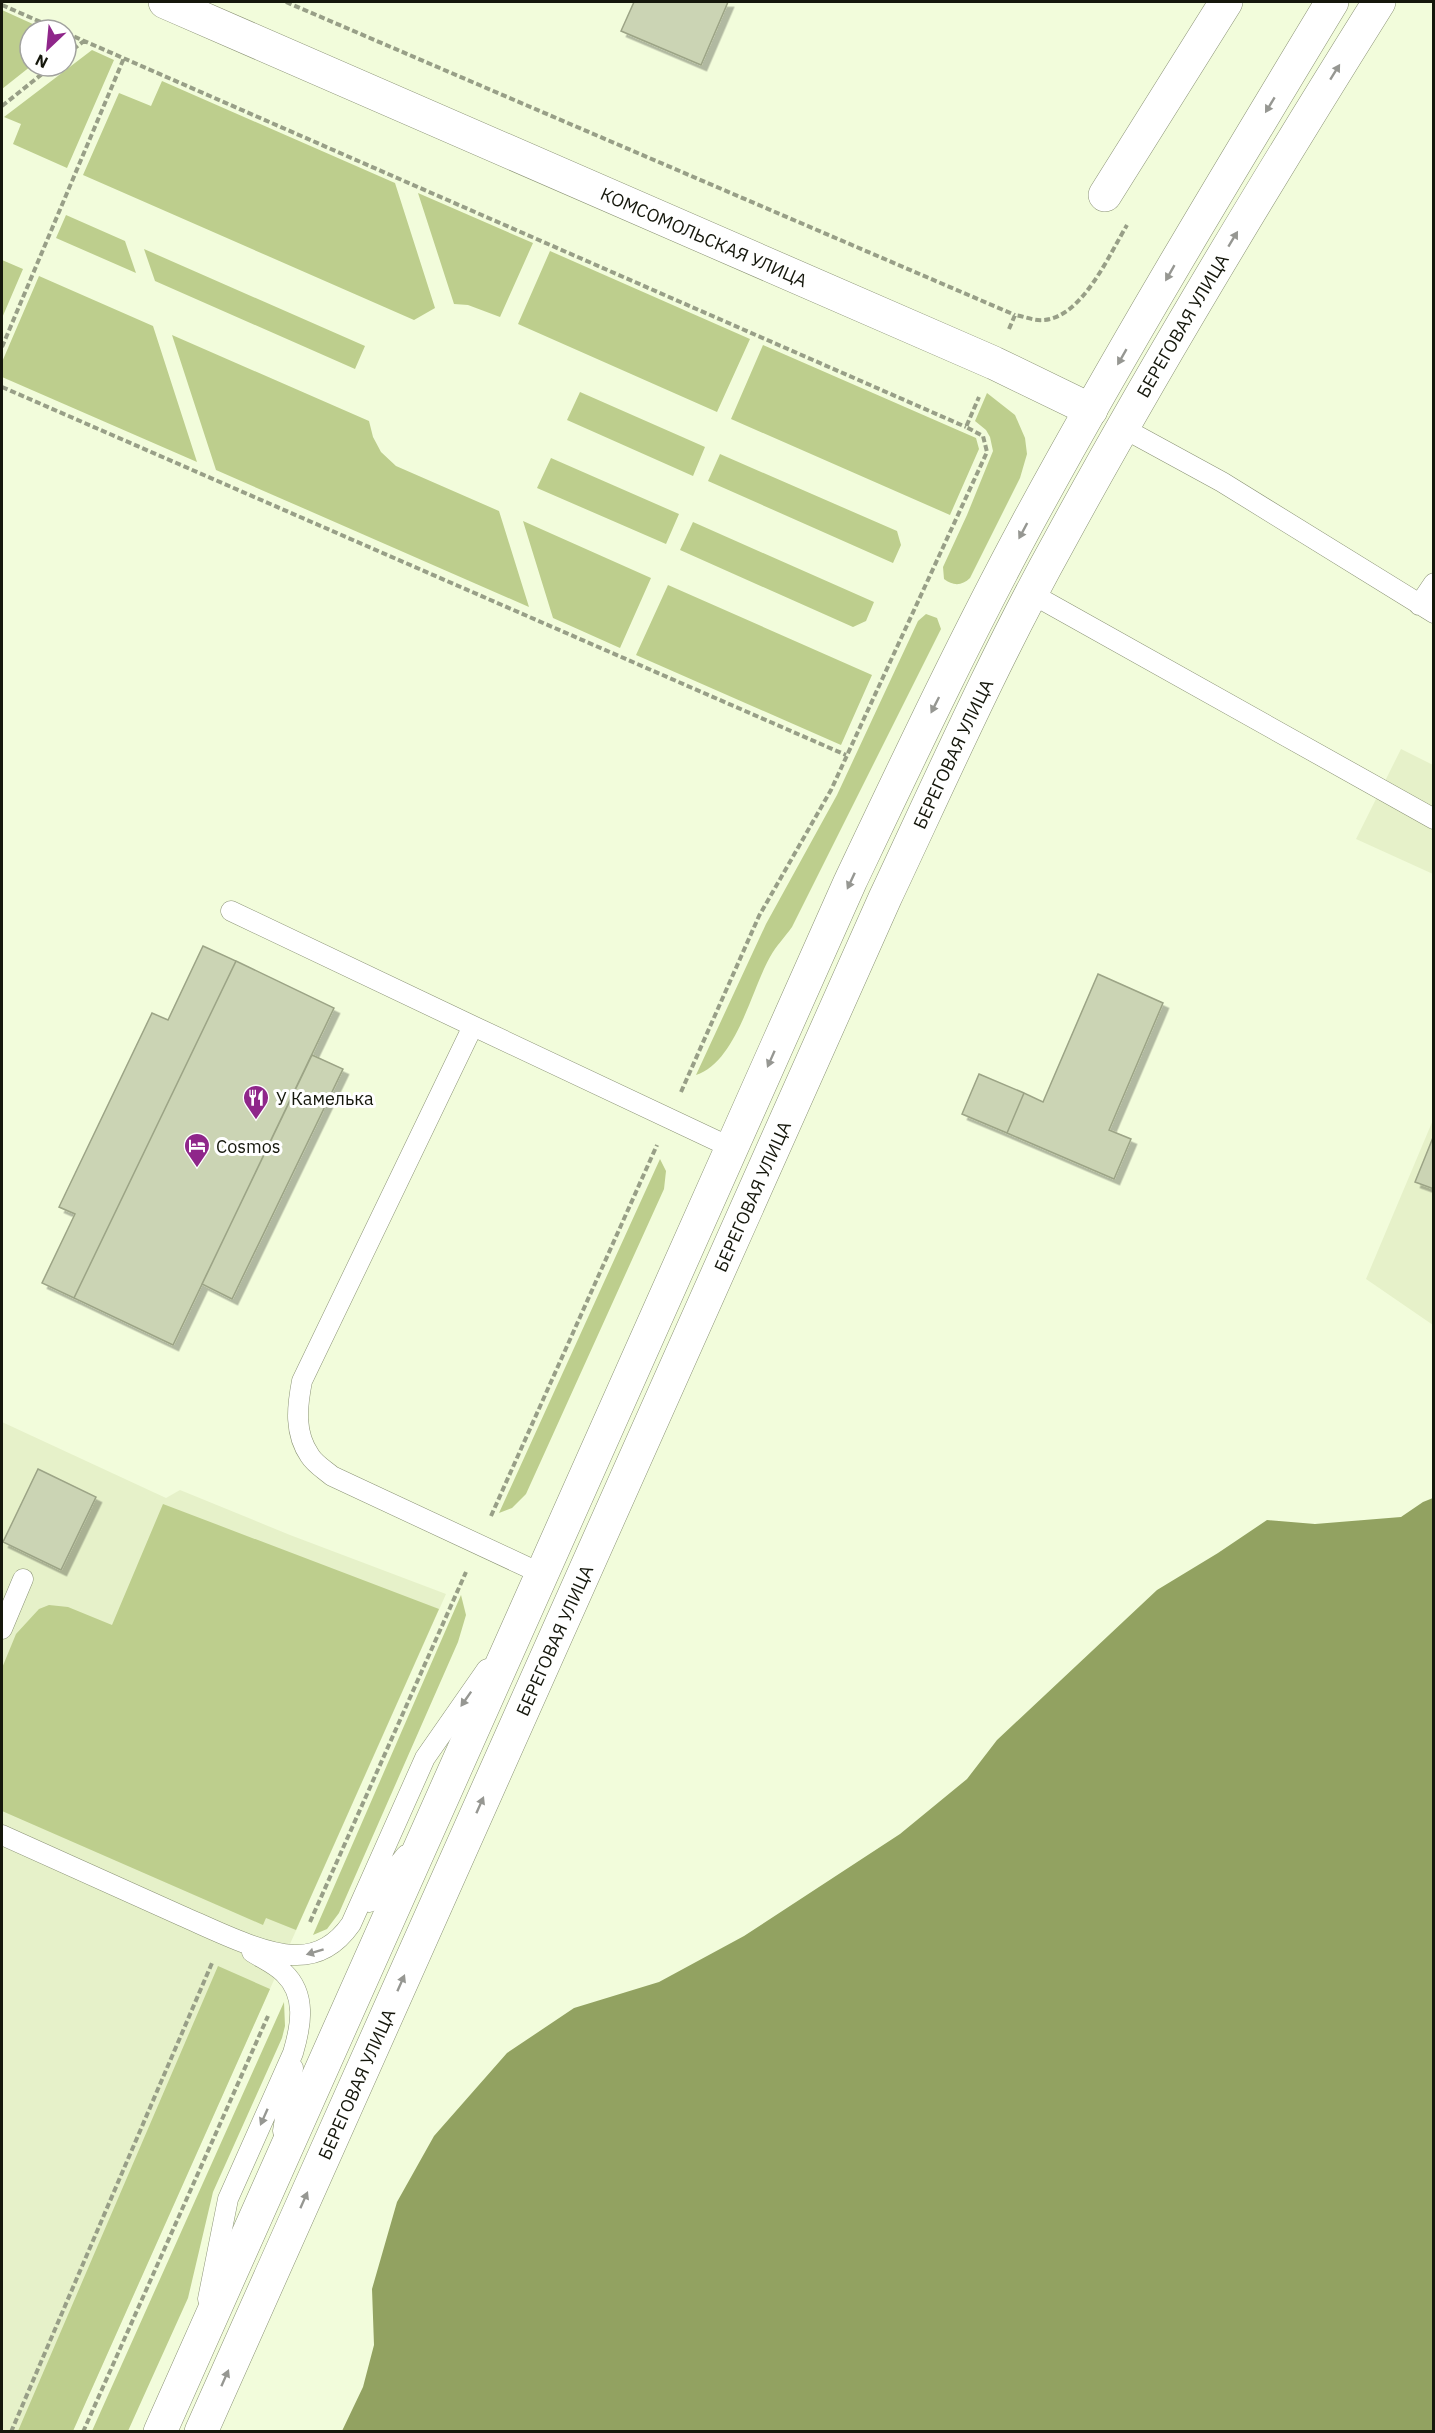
<svg xmlns="http://www.w3.org/2000/svg" width="1435" height="2433" font-family="'IBM Plex Sans',sans-serif">
  <style>
    .built { fill: #e6f1c9 }
    .green { fill: #bdce8d }
    .water { fill: #92a261 }
    .building { fill: #cbd4b4; stroke: #9ca486; stroke-width: 1.5; filter: url(#shadow) }
    .lines { fill: none; stroke-linecap: round; stroke-linejoin: round }
    .lane-casing { stroke: #8a9275; stroke-width: 21 }
    .street-casing { stroke: #8a9275; stroke-width: 34 }
    .secondary-casing { stroke: #8a9275; stroke-width: 34 }
    .path { stroke: #989f87; stroke-width: 4; stroke-dasharray: 6 3; stroke-linecap: butt }
    .lane { stroke: #fff; stroke-width: 20 }
    .street { stroke: #fff; stroke-width: 33 }
    .secondary { stroke: #fff; stroke-width: 33 }
    .oneway { fill: #969792 }
    .labels { text-anchor: middle; dominant-baseline: central; stroke-width: 6; stroke-linejoin: round; paint-order: stroke }
    .street-label { font-size: 18px; fill: #15170c; stroke: #fff }
    .poi-label { font-size: 18px; fill: #15170c; stroke: #fff; text-anchor: start }
  </style>
  <defs>
    <filter id="shadow"><feDropShadow dx="5.5" dy="5.5" stdDeviation="0" flood-color="#0004"/></filter>
  </defs>
  <rect width="100%" height="100%" fill="#f2fcdb"/>
  <path class="built" d="M1401,749L1433,765V874L1356,839Z
    M1433,1120V1325L1366,1279Z
    M2,1422L166,1498L180,1490L290,1535L446,1594L73,2431L2,2432Z"/>
  <path class="green" d="M2,10L46,30H30L31,66L2,89Z
    M92,50L114,60L67,168L13,144L21,124L4,117Z
    M162,81L395,183L435,308L414,320L83,175L119,93L151,106Z
    M418,193L533,243L500,317L468,305L454,304Z
    M66,215L125,241L136,273L56,238Z
    M144,249L365,346L355,369L155,281Z
    M550,251L750,339L717,412L518,324Z
    M2,260L23,269L2,318Z
    M39,276L153,326L197,462L2,377V362Z
    M172,335L369,421L373,437L381,452L396,466L499,511L529,607L216,470Z
    M763,345L976,438L979,449L950,515L731,419Z
    M580,392L705,447L693,476L567,420Z
    M987,393L1015,415L1025,438L1027,454L1020,478L970,578C962,586 953,586 944,579L943,567L967,515L993,451L990,437L986,430L975,421Z
    M720,454L897,531L901,545L893,563L708,481Z
    M551,458L679,514L666,544L537,488Z
    M523,521L651,578L620,648L553,618Z
    M693,522L874,602L866,621L853,627L680,550Z
    M668,585L872,675L841,745L636,655Z
    M926,614L937,618L941,629L792,927C785,937 776,946 770,957C751,991 736,1062 696,1075L766,924L837,795L918,621Z
    M660,1159L666,1171L664,1189L526,1494L512,1508L499,1513Z
    M163,1504L439,1609L296,1930L266,1918L263,1925L2,1811V1668L16,1634L39,1609L49,1605L68,1607L112,1625Z
    M461,1595L466,1615L458,1642L339,1913L327,1929L313,1935Z
    M218,1966L270,1989L73,2431H18Z
    M284,2002L285,2026L282,2038L213,2192L188,2298L128,2431H92Z"/>
  <path class="water" d="M1433,1498V2431H342L363,2387L374,2345L372,2289L397,2202L434,2136L507,2053L574,2008L659,1982L744,1936L900,1834L967,1779L997,1740L1157,1590L1218,1553L1267,1520L1315,1524L1401,1517L1423,1502Z"/>
  <path class="building" d="M634,2H728L701,65L621,31Z
    M203,946L236,961L74,1298L42,1283L75,1214L59,1207L152,1013L168,1020Z
    M236,961L334,1008L173,1345L74,1298Z
    M1098,974L1163,1003L1109,1130L1131,1139L1114,1179L1007,1133L1024,1093L1043,1102Z
    M312,1055L343,1069L232,1299L202,1284Z
    M979,1074L1024,1093L1007,1133L962,1114Z
    M1434,1135V1189L1415,1182Z
    M38,1469L96,1497L61,1570L3,1542Z"/>
  <g class="lines">
    <defs>
      <path id="lane" d="M1123,428L1222,482L1434,613
        M1032,594L1434,819
        M1419,605L1434,583
        M231,911L473,1026
        M542,1574L332,1476C325,1470 315,1464 310,1456C294,1433 297,1407 302,1381L473,1026L732,1148
        M2,1629L23,1579
        M2,1835C62,1862 122,1889 182,1916C212,1929 261,1954 294,1955C319,1956 337,1944 351,1924L425,1758L487,1669
        M369,1902L406,1855
        M283,2131L293,2068
        M208,2299L228,2199L293,2053C301,2026 307,1995 284,1973C275,1964 263,1959 252,1952"/>
      <g id="street">
        <path id="s1" d="M165,2L994,363L1091,410"/>
        <path d="M1105,195L1226,2"/>
      </g>
      <g id="secondary">
        <path d="M160,2432L850,882C907,762 964,641 1027,524C1123,347 1228,174 1332,2"/>
        <path id="s2" d="M201,2432L885,898C941,779 995,657 1059,542C1159,358 1268,179 1379,2"/>
      </g>
    </defs>
    <use href="#lane" class="lane-casing"/>
    <use href="#street" class="street-casing"/>
    <use href="#secondary" class="secondary-casing"/>
    <path class="path" d="M286,2L1015,315
      M2,5L59,30
      M66,33L966,427
      M66,55L84,41
      M2,106L52,66
      M1009,329L1015,315C1023,316 1034,321 1043,320C1082,318 1109,255 1127,225
      M2,347L124,58
      M2,387L846,755
      M681,1092L759,916L831,790L987,452L983,436L966,427L979,397
      M491,1516L657,1145
      M310,1922L466,1572
      M11,2432L212,1963
      M83,2432L268,2016"/>
    <use href="#lane" class="lane"/>
    <use href="#street" class="street"/>
    <use href="#secondary" class="secondary"/>
  </g>
  <defs><path id="oneway-solid" d="M-6-.8H1V-3.2L6.5 0L1 3.2V.8H-6Z" transform="scale(1.5)"/></defs>
  <g class="oneway">
    <use href="#oneway-solid" transform="translate(1335 72) rotate(-58)"/>
    <use href="#oneway-solid" transform="translate(1270 105) rotate(121)"/>
    <use href="#oneway-solid" transform="translate(1233 239) rotate(-59)"/>
    <use href="#oneway-solid" transform="translate(1170 273) rotate(120)"/>
    <use href="#oneway-solid" transform="translate(1122 357) rotate(120)"/>
    <use href="#oneway-solid" transform="translate(1023 531) rotate(118)"/>
    <use href="#oneway-solid" transform="translate(935 705) rotate(117)"/>
    <use href="#oneway-solid" transform="translate(851 881) rotate(115)"/>
    <use href="#oneway-solid" transform="translate(771 1059) rotate(114)"/>
    <use href="#oneway-solid" transform="translate(466 1699) rotate(125)"/>
    <use href="#oneway-solid" transform="translate(480 1805) rotate(-66)"/>
    <use href="#oneway-solid" transform="translate(315 1952) rotate(163)"/>
    <use href="#oneway-solid" transform="translate(401 1983) rotate(-66)"/>
    <use href="#oneway-solid" transform="translate(264 2117) rotate(114)"/>
    <use href="#oneway-solid" transform="translate(304 2200) rotate(-66)"/>
    <use href="#oneway-solid" transform="translate(225 2378) rotate(-66)"/>
  </g>
  <defs>
    <symbol id="restaurant-pin" viewBox="-11 -11 22 30"><path d="M0 17L-7.5 6A9.5 9.5 0 1 1 7.5 6Z" fill="#8f268a" stroke="#fff"/><path d="M-5-6h1v4h1v-4h1v4h1v-4h1v5L-1.5 .5V6h-2V.5L-5-1ZM5-6V6H3V1.5H1.5Q1.5-4 5-6Z" fill="#fff"/></symbol>
    <symbol id="hotel-pin" viewBox="-11 -11 22 30"><path d="M0 17L-7.5 6A9.5 9.5 0 1 1 7.5 6Z" fill="#8f268a" stroke="#fff"/><path d="M-6-4.5h1.5V1H6V5H4.5V3h-9V5H-6ZM-4 0a1.8 1.8 0 1 1 3.6 0ZM.5 0V-2.5h3Q6-2.5 6 0Z" fill="#fff"/></symbol>
  </defs>
  <g fill-rule="evenodd">
    <use href="#restaurant-pin" x="241" y="1083" width="30" height="40"/>
    <use href="#hotel-pin" x="182" y="1131" width="30" height="40"/>
  </g>
  <g class="labels">
    <g class="street-label">
      <text stroke="none"><textPath href="#s1" startOffset="588">КОМСОМОЛЬСКАЯ УЛИЦА</textPath></text>
      <text stroke="none"><textPath href="#s2" startOffset="2325">БЕРЕГОВАЯ УЛИЦА</textPath></text>
      <text stroke="none"><textPath href="#s2" startOffset="1839">БЕРЕГОВАЯ УЛИЦА</textPath></text>
      <text stroke="none"><textPath href="#s2" startOffset="1353">БЕРЕГОВАЯ УЛИЦА</textPath></text>
      <text stroke="none"><textPath href="#s2" startOffset="867">БЕРЕГОВАЯ УЛИЦА</textPath></text>
      <text stroke="none"><textPath href="#s2" startOffset="381">БЕРЕГОВАЯ УЛИЦА</textPath></text>
    </g>
    <g class="poi-label">
      <text x="276" y="1098">У Камелька</text>
      <text x="216" y="1146">Cosmos</text>
    </g>
  </g>
  <rect width="1435" height="2433" fill="none" stroke="#15170c" stroke-width="6"/>
  <g transform="translate(48 48) rotate(206)"><circle r="28" fill="#ffffff" stroke="#a1a29e" stroke-width="1.5"/>
  <path d="M0-4.5L10 22L0 15L-10 22Z" fill="#8f268a"/>
  <text y="-9" font-size="16" font-weight="bold" text-anchor="middle" fill="#15170c">N</text>
  </g>
</svg>
